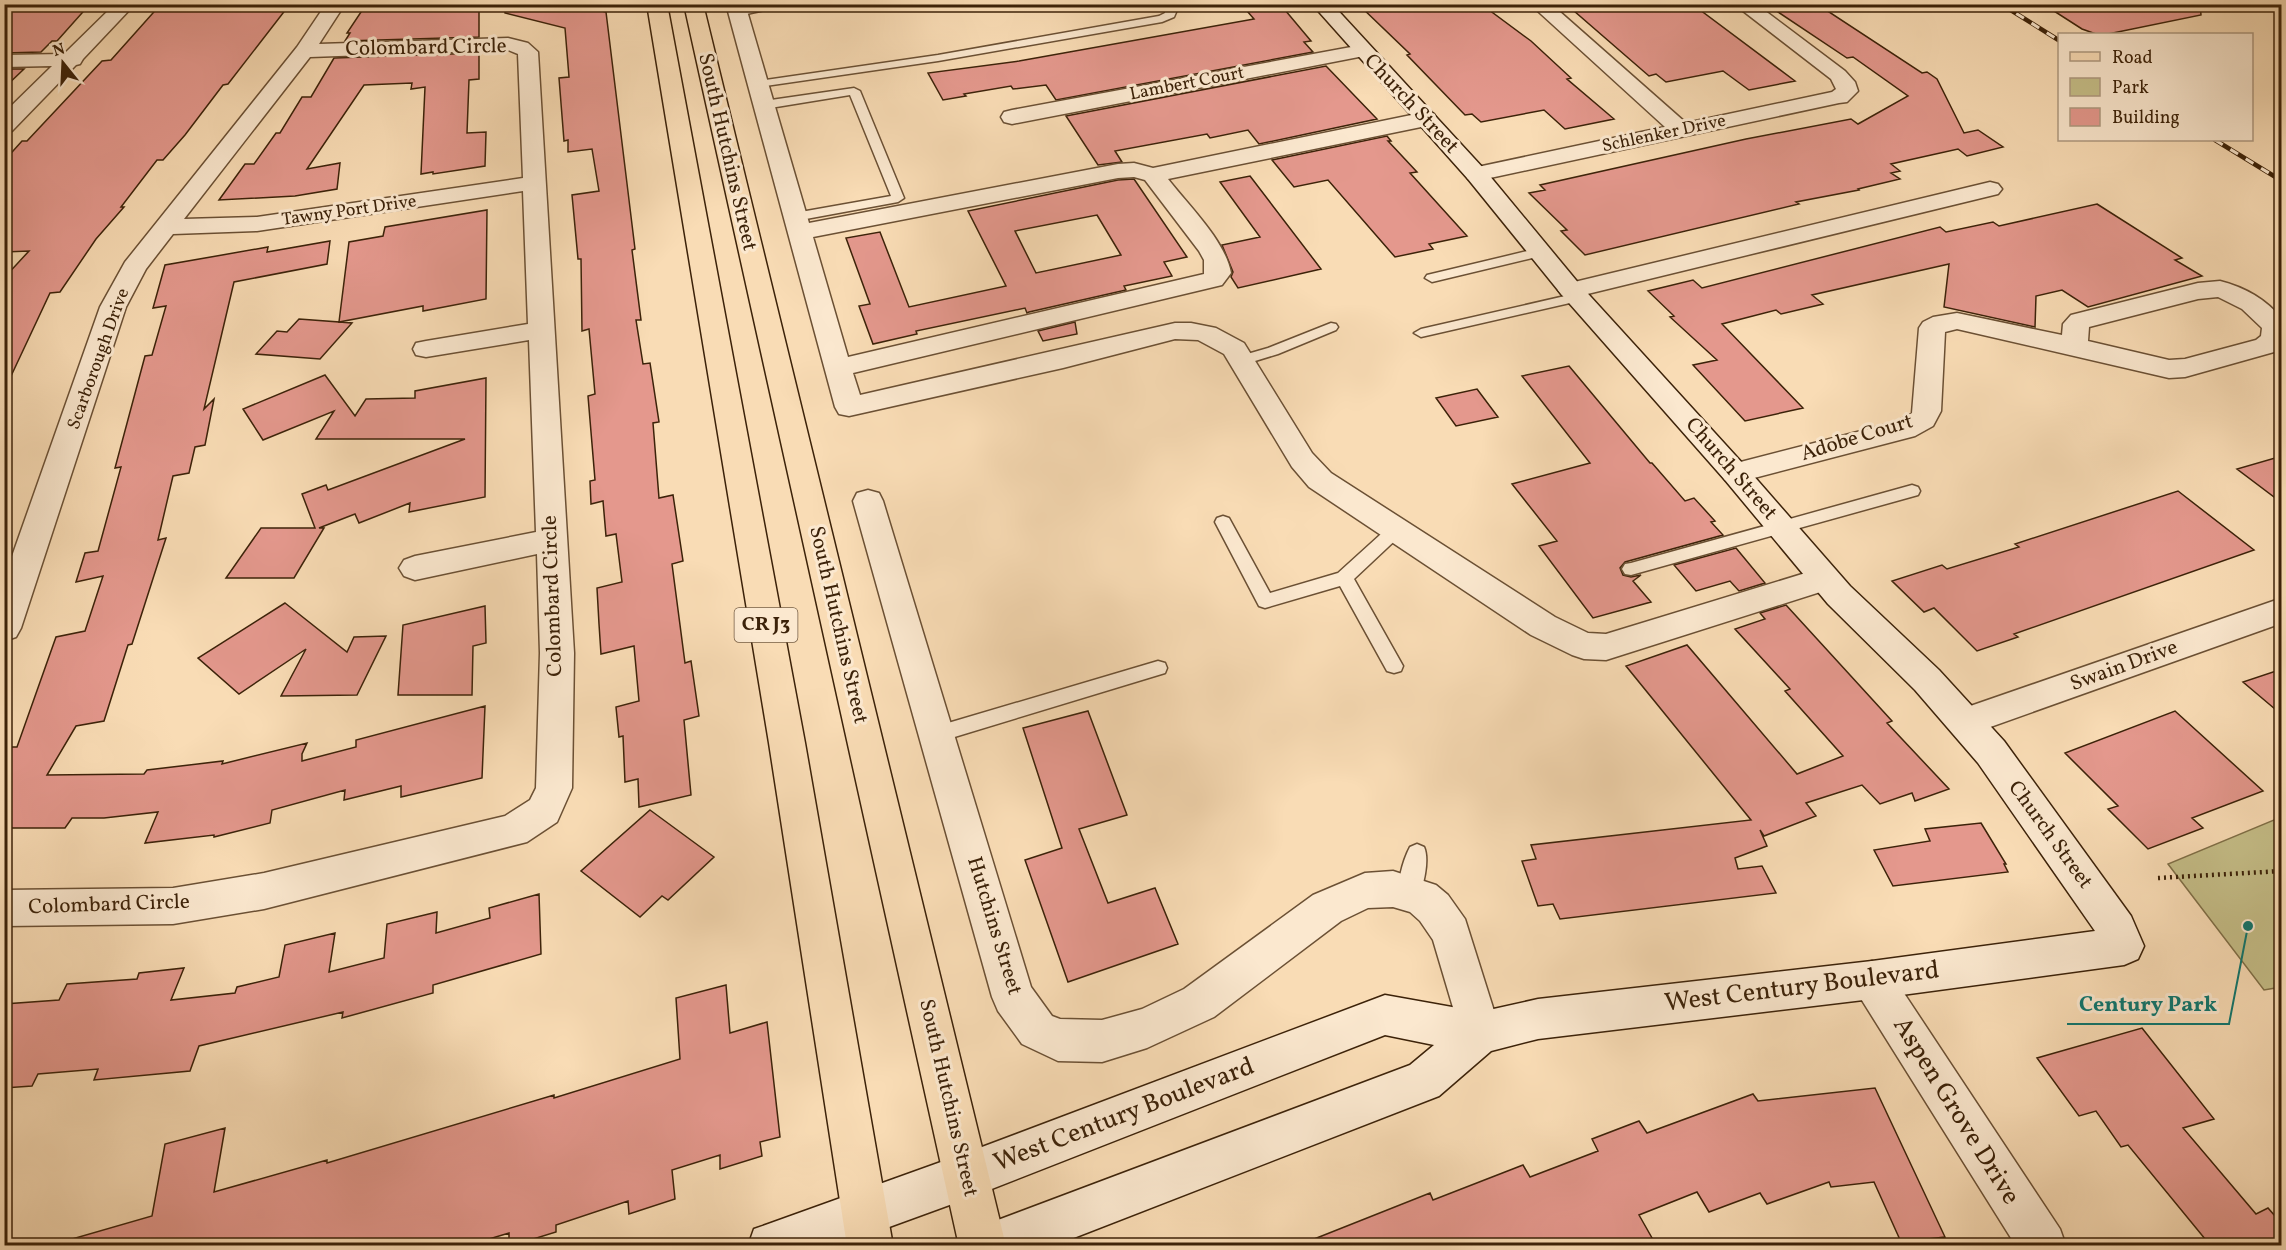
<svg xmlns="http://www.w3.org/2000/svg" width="2286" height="1250" font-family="Vollkorn,serif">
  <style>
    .green { fill: #c5be88; stroke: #807048; stroke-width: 1.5 }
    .building { fill: #e4988d; stroke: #3c2209; stroke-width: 1.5; fill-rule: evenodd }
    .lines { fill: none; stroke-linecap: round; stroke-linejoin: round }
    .lane-casing { stroke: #6b5034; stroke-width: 3 }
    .street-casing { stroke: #6b5034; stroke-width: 3 }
    .secondary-casing { stroke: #3c2209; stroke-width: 3 }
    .primary-casing { stroke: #3c2209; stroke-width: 3 }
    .path { stroke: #3c2209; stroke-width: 4.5; stroke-dasharray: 2 4; stroke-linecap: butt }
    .lane { fill: #fbe8cf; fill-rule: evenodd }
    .street { fill: #fbe8cf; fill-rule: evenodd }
    .secondary { fill: #fbe8cf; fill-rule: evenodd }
    .primary { fill: #f9dcb5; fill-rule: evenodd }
    .rail-casing { stroke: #3c2209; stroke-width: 4.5 }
    .rail { stroke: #fbe8cf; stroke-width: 3; stroke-dasharray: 9; stroke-linecap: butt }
    .labels { text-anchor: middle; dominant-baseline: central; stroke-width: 6; stroke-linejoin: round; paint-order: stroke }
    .far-street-label { font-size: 18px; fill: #3c2209; stroke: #fbe8cf }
    .shield { fill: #fbe8cf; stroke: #755d44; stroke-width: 1.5 }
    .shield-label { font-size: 20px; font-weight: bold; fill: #3c2209 }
    .street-label { font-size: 21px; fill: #3c2209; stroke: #fbe8cf }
    .near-street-label { font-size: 26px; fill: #3c2209; stroke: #fbe8cf }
    .leader { fill: none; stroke: #0f766e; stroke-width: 2 }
    .callout-dot { fill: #0f766e; stroke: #fbe8cf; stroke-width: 2 }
    .callout-label { font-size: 22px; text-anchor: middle; font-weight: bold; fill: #0f766e; stroke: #fbe8cf; stroke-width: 6; stroke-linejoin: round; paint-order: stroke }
  </style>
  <rect width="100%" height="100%" fill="#f9dcb5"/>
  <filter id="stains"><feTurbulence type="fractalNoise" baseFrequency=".00333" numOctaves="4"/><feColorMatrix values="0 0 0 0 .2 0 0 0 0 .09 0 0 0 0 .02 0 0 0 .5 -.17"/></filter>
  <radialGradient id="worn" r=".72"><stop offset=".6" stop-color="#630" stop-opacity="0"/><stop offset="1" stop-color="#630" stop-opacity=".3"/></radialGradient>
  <path class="green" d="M2281,817V987L2264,990L2168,864Z"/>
  <path class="building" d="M4,4H90L57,41H52L41,52L4,53Z
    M161,4H290L228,84L223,85L185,135L163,160H157L121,207H124L96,239L60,292L50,293L4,391V278L29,251L4,252V161L22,141H27L102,61L111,60Z
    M403,4L401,7L479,5V37L345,41L350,33H347L365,6Z
    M506,4H573L606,12L635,249L632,250L641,320H636L643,364L650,363L659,422L653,423L659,498L673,495L683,561L672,564L685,663L691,661L699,716L684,720L691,795L639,807L638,779L625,782L623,736L619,737L616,707L639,701L634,646L601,654L599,624L597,588L622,582L616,534L606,536L603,501L591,504L590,481L595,480L588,396L595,394L589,329L582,331L581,259H578L572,195L599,191L592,149L568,152V140L564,141L559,78L569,77L565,28L505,13Z
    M1241,4H1280L1311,41L1304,42L1313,52L1056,100L1046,85L1013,89L1011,86L964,94L966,96L943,100L928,73L1019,61L1254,19Z
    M1358,4H1390L1393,7L1406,5L1412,11L1449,4H1477L1485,10H1489L1531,41L1571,78L1567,79L1614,119L1565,129L1544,110L1481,122L1472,114L1465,115L1407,55L1410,54Z
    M1566,4H1692L1795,81L1749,90L1723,71L1666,82L1656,74L1649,76Z
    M1766,4H1817L1922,73L1927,72L1937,79L1964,133L1978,130L2003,147L1967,156L1958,149L1891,164L1900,171L1891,173L1900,179L1858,189L1859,190L1796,202L1799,204L1585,255L1561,231L1567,230L1529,193L1545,190L1540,185L1746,139L1851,119L1858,124L1908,96L1853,57L1847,58Z
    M2043,4H2200L2201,15L2108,34H2096L2082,29Z
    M479,53V79L469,80L467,133L486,132L485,166L433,174V172L421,174L425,87L411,89L412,83L364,85L307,169L340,163L337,189L295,196L219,200L245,164H254L276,133H280L302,97H311L334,58Z
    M1326,66L1377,119L1259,144L1248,130L1210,138L1207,134L1115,151L1122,162L1098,165L1066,116Z
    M4,69H24L4,88Z
    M1387,136L1391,141H1388L1417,172L1410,173L1467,236L1429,244L1433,249L1395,257L1328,180L1294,187L1272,160Z
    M1250,176L1321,269L1238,288L1231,277L1233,272L1222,245L1260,237L1220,182Z
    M1134,179L1187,257L1164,262L1172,276L1124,286L1126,290L1029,312L1027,313L1025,308L916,331L917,334L873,344L859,306L870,304L846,238L880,232L909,307L1006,286L968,211L1118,180ZM1097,215L1121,255L1036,273L1015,231Z
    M2097,204L2182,258L2175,260L2202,276L2088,307L2062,290L2036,296L2035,327L1944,307L1949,264L1812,295L1823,304L1781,314L1776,310L1722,324L1803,408L1745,421L1693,365L1717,360L1670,317L1674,316L1648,291L1693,280L1702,288L1940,227L1946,232L1993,222L1999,226Z
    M487,210L486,299L423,311V306L339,322L349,242L383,236L385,227Z
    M330,241L327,264L234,282L204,409L214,399L205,445L195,447L189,473L173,476L158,540L166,538L132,644L128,645L104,721L76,726L47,775L144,774L147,770L223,761L222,764L307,743L302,754V761L356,747V740L485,706L482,778L401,797V786L344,800L345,790L272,810L270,823L214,837V835L145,843L158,812L104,818H72L65,828H4V747H17L56,637L85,631L103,576L76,582L85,553L98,551L121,467L115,468L145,356L152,355L166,306L153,308L165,265L268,247L267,252Z
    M299,319L352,323L320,359L256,354L277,331L287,332Z
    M1075,322L1077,334L1043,341L1038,331Z
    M1569,366L1650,463H1652L1685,501L1694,498L1715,521L1711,522L1723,535L1625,562L1620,568L1623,575L1631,577L1641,575L1633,581L1651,602L1593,618L1539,546L1557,541L1512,484L1590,463L1522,376Z
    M325,375L355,416L366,399L415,398V391L486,378L485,497L409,512L410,503L359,523L355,514L319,528H324L294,578H226L261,528H315L302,494L326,485L328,490L465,439H316L334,411L263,440L243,409Z
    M1477,389L1498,417L1456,426L1436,398Z
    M2282,456V503L2237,469Z
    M2178,491L2254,550L2014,634L2018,637L1977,651L1934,608L1924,612L1892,581L1942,565L1947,569L2019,547L2015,544Z
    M1736,548L1765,583L1739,591L1730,581L1696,591L1674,565Z
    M285,603L347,652L354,637L386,636L357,695L281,696L306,649L239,694L198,658Z
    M1786,605L1892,721L1887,723L1949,789L1915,801L1912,793L1880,804L1862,785L1806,803L1816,816L1764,836L1760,830L1767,846L1735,858L1738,869L1762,866L1776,893L1560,919L1553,904L1538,906L1522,861L1536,859L1531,845L1751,820L1626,666L1687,645L1797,774L1843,756L1785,691L1790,689L1735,629L1765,619L1760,613Z
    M485,606L486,643L473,646L472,695H398L403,625Z
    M2282,669V715L2243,682Z
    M1088,711L1127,815L1079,829L1108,903L1155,888L1178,944L1068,982L1025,860L1062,848L1023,728Z
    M2175,711L2263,791L2192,818L2203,828L2148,849L2108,809L2118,806L2065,753Z
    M650,810L714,857L668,900L662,896L640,917L581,871Z
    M1981,823L2006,864H2004L2008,872L1893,886L1874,850L1930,841L1925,829Z
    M539,894L541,954L433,985V993L342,1018L343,1012L199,1046L190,1071L94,1080L98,1069L38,1074L32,1086L4,1088V1004L59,1000L67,984L137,979L139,973L184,968L171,1000L235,993L237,987L279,977L285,945L335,933L329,972L384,958L387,924L437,912L436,933L490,918L489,908Z
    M726,985L730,1033L767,1022L780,1137L760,1142L762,1156L720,1169V1155L672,1170L675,1199L629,1214L628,1201L556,1225V1232L514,1245H509V1233L469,1245H73L72,1239L152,1216L165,1144L225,1128L214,1192L327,1160V1163L554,1095V1098L680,1059L676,998Z
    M2142,1028L2214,1119L2183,1128L2256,1214L2268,1208L2282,1224V1245H2210L2128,1145L2121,1147L2096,1111L2079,1116L2037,1058Z
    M1875,1088L1945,1237L1901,1242L1874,1182L1831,1187L1829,1182L1767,1204L1760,1193L1709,1212L1697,1192L1639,1215L1656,1245H1299L1430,1193L1433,1200L1523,1165L1530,1177L1598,1151L1592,1139L1639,1121L1647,1133L1753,1094L1758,1101Z"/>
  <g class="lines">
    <defs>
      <path id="lane" d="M767,4H793L737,16L732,13L737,10Z
        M1166,4H1176L1177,10L1174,17L1162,22L938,61L758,87L752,84L758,81L938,55L1159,16L1165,13Z
        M854,88L860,91L904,198L898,202L795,221L790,220L788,217L790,214L795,213L891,196L850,95L764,109L758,105L764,101Z
        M1540,248L1545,249L1547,252L1545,255L1432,282L1425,278L1427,275Z
        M1578,293L1583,294L1585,297L1583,300L1421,337L1414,333L1421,329Z
        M1331,323L1336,324L1338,327L1336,330L1278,354L1242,365L1235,360L1237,357L1268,348Z
        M1912,485L1918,487L1920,491L1918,495L1631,575L1625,574L1622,569L1625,564L1631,563Z
        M1223,516L1229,518L1270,593L1338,573L1391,525H1403L1405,529L1403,533L1354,579L1403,666L1401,671L1394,673L1387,671L1340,586L1265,608L1259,606L1215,522L1217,518Z
        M1158,661L1165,663L1167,668L1165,673L938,742L931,740L928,734L931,728L938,726Z
        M1417,844L1424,847C1430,860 1423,888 1417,901L1409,904L1401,901C1395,887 1403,860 1410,847Z"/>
      <path id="street" d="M115,4H135L83,59L80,64L76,65L12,131L4,132V113L52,66L4,67V55L64,54Z
        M326,4H345L319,44L508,38L528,43L538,52L574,653L572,788L557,822L527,842L264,909L173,924L4,926V890L173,888L264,873L505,816L530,800L536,788L540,653L537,554L415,580L404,576L399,568L404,560L415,556L536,532L529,340L426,357L416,355L413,349L416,343L426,341L528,324L523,191L257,231L173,234L146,269L126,307L21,628L16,637L4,641V579L100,307L125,262L297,47ZM508,50L518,54L523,178L257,217L184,219L310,57Z
        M726,4H745L809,223L1118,164L1134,163L1153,168L1426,112L1434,114L1437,119L1434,124L1426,126L1168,179C1188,205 1225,240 1231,273L1222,285L853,373L860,395L1175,323H1191L1216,328L1244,343L1312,453L1331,473L1555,617L1588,633L1606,634L1825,567L1836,571L1841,579L1836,587L1606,660L1584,659L1572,655L1531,635L1309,487L1292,467L1224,354L1198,340L1175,339L1063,368L849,416L839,414L835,407ZM1134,177L1145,180L1199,251L1204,260V274L848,357L813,237L1118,178Z
        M1530,4H1551L1686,123L1832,92L1836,89L1831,79L1734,4H1756L1845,71L1855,82L1858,91L1847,102L1839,103L1476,181L1468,179L1465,174L1468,169L1665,127Z
        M1362,45L1369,47L1372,51L1369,55L1012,124L1004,122L1001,117L1004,112L1012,110Z
        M1990,182L1998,184L2002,189L1998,194L1571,298L1562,295L1558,290L1562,285Z
        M2220,281C2244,287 2266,299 2282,319V346L2274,352L2185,377L2169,378L1957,329L1945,332L1941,411L1933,426L1915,436L1735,483L1725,480L1720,473L1725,466L1896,422L1912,413L1919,328L1923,322L1933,317L1957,313L2062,335L2063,324L2071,315L2198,283ZM2218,297L2242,309L2262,328L2261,336L2256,340L2185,359L2169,360L2088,341L2089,327L2198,299Z
        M868,490L879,493L883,501L1031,987L1052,1016L1060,1019L1102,1020L1142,1009L1184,989L1313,895L1365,873L1393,871L1436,885L1448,895L1465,919L1501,1033L1495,1048L1480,1054L1465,1048L1433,940L1420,921L1410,912L1393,907L1368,908L1341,921L1214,1017L1147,1048L1102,1062L1058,1061L1022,1044L998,1011L992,997L853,501L857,493Z
        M2282,598V623L1965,736L1953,732L1947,722L1953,712Z
        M1872,961L1886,966L2060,1229L2066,1246H2016L1858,994L1852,980L1858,966Z"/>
      <path id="secondary" d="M1312,4H1332L1484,169L1580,285L1745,466L1850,586L1939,670L2004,741L2131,916L2144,946L2138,959L2124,965L1872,999L1538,1039L1491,1051L1439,1096L1053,1246H968L974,1229L1410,1065L1434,1045L1385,1035L966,1199L837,1246H748L754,1229L771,1223L966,1153L1385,995L1480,1012L1538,999L1872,961L2095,931L1978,763L1915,690L1828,604L1725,480L1562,295L1468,179Z"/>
      <path id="primary" d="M647,4H667L805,743L893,1246H847L769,743Z
        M684,4H703L1006,1246H959Z"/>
    </defs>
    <use href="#lane" class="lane-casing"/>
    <use href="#street" class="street-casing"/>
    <use href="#secondary" class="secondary-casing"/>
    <use href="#primary" class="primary-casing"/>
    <path class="path" d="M2158,878L2282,871"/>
    <use href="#lane" class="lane"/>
    <use href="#street" class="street"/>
    <use href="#secondary" class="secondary"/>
    <use href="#primary" class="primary"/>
    <defs>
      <path id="rail" d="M2001,4L2060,41
        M2215,140L2282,181"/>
    </defs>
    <use href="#rail" class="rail-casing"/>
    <use href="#rail" class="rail"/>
  </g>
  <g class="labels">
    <g class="far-street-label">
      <text transform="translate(1187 84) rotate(-11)">Lambert Court</text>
      <text transform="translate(1664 134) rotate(-12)">Schlenker Drive</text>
      <text transform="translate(349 211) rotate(-8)">Tawny Port Drive</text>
      <text transform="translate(99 359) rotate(-70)">Scarborough Drive</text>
    </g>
    <rect class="shield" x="734.5" y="608" width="63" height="34" rx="4.5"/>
    <g class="shield-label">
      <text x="766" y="625">CR J3</text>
    </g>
    <g class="street-label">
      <text transform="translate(426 48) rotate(-1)">Colombard Circle</text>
      <text transform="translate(1411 104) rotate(47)">Church Street</text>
      <text transform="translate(727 152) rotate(77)">South Hutchins Street</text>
      <text transform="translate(1857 438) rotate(-17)">Adobe Court</text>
      <text transform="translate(1731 469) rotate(49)">Church Street</text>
      <text transform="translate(553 596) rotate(-92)">Colombard Circle</text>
      <text transform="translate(838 625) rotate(77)">South Hutchins Street</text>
      <text transform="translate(2124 666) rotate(-20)">Swain Drive</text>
      <text transform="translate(2050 835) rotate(54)">Church Street</text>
      <text transform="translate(109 905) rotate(-2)">Colombard Circle</text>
      <text transform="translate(994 926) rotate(73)">Hutchins Street</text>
      <text transform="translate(948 1098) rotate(77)">South Hutchins Street</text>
    </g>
    <g class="near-street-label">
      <text transform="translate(1802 987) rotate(-7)">West Century Boulevard</text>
      <text transform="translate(1956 1111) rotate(58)">Aspen Grove Drive</text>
      <text transform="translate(1124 1115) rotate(-21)">West Century Boulevard</text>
    </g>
  </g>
  <path class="leader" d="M2248 926L2229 1024H2067"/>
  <circle class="callout-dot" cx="2248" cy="926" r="6"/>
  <g class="callout-label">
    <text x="2148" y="1011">Century Park</text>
  </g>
  <rect width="2286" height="1250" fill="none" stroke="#f9dcb5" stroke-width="24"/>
  <rect x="6" y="6" width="2274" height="1238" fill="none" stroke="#3c2209" stroke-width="3"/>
  <rect x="12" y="12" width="2262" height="1226" fill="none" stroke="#3c2209" stroke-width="1.5"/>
  <rect x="2058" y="33" width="195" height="108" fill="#fbe8cf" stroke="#af9980" stroke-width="1.5"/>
  <rect x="2070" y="52" width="30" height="9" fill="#f9dcb5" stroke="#af9980" stroke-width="1.5"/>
  <text x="2112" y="63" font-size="18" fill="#3c2209">Road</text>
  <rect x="2070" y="78" width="30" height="18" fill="#c5be88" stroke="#af9980" stroke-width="1.5"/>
  <text x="2112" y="93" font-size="18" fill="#3c2209">Park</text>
  <rect x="2070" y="108" width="30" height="18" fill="#e4988d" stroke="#af9980" stroke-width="1.5"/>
  <text x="2112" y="123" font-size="18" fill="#3c2209">Building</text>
  <g transform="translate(63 63) rotate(342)" stroke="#fbe8cf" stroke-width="4.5" paint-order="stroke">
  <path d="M0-4.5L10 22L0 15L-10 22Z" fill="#3c2209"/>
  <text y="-9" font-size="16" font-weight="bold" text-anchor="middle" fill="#3c2209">N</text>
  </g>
  <rect width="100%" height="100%" filter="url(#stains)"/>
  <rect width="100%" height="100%" fill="url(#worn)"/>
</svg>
